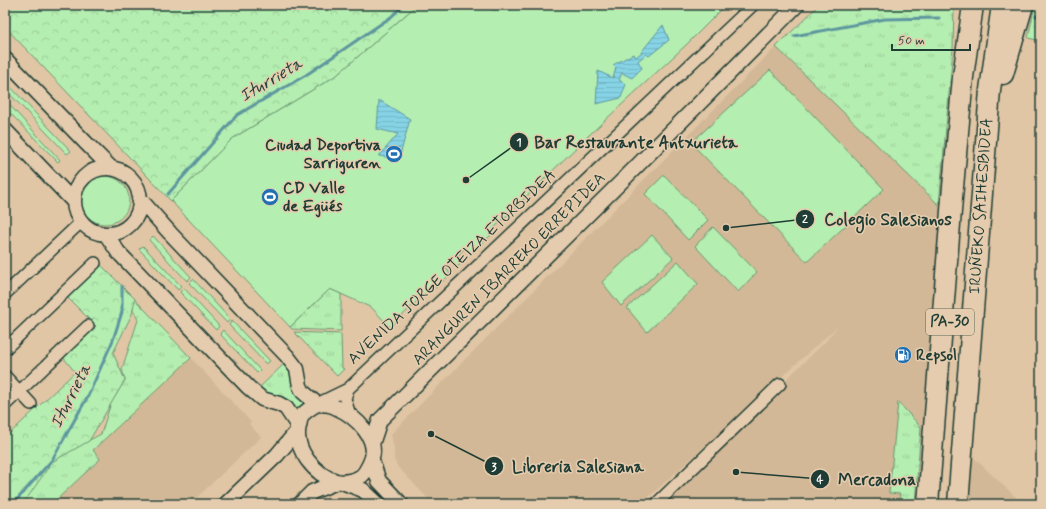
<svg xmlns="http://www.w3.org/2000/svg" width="1046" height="509" font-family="Mynerve,sans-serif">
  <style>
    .built { fill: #d2b896 }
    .grass { fill: url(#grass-tufts); stroke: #6a9672 }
    .park { fill: url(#park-crowns); stroke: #6a9672 }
    .garden { fill: #b5eeb1; stroke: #6a9672 }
    .water { fill: url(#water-rules); stroke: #5d979e }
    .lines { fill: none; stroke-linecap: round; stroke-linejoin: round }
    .stream { stroke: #5d979e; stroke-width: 3 }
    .minor-casing { stroke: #1f3d34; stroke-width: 14 }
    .tertiary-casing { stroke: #1f3d34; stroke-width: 17 }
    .motorway-casing { stroke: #1f3d34; stroke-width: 23 }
    .minor { stroke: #e6ccae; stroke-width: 11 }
    .tertiary { stroke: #e6ccae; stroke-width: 14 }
    .motorway { stroke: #e6ccae; stroke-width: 20 }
    .labels { text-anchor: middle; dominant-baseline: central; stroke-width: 3; stroke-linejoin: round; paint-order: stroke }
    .shield { fill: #e6ccae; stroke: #5b6859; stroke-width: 1 }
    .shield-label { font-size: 15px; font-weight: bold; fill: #1f3d34 }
    .poi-label { font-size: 16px; font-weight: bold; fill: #1f3d34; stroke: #e6ccae; text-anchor: start }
    .street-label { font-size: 16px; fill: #1f3d34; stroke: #e6ccae }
    .water-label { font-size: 17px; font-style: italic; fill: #24443d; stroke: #e6ccae }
    .leader { fill: none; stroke: #1f3d34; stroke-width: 1.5 }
    .callout-dot { fill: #1f3d34; stroke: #e6ccae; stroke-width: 1.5 }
    .mark-label { font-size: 12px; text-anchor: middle; font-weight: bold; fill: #fff }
    .callout-label { font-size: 17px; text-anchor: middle; font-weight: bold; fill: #1f3d34; stroke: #e6ccae; stroke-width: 3; stroke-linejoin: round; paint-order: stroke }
  </style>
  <defs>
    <pattern id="grass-tufts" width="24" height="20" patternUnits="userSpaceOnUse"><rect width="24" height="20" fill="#b5eeb1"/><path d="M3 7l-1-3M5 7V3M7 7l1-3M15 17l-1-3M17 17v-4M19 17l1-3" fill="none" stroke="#9bcd99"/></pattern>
    <pattern id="park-crowns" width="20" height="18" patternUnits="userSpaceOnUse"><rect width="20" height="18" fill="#b5eeb1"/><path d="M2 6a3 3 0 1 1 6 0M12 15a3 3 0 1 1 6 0" fill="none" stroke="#9bcd99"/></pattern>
    <pattern id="water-rules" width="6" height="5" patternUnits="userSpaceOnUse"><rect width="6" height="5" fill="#86d3e5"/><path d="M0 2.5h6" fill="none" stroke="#73b6c5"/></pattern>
  </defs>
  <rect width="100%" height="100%" fill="#e1c6a5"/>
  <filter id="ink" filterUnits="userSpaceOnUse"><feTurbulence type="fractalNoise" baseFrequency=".025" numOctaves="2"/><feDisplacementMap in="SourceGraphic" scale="8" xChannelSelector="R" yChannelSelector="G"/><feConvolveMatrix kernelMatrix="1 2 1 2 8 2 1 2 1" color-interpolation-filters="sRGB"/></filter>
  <g filter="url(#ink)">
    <path class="built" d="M776,47L947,213L930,504H656L824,343L838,326L641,504H433L397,466L394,459V449L391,434Z
      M191,358L251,422L249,424L261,437L190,504H52L100,459L92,451Z
      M972,456L1021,502V504H968Z"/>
    <path class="grass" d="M819,5H954L953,49L939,205L776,47Z
      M1035,5H1041V41L1028,38Z
      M122,286L191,358L93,450L100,459L52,504H22L52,460L101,434L111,403L125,380L122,369L138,320Z
      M330,289L341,294V331L292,329L290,327Z
      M294,332L341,334L342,368L344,369L337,376Z
      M286,362L289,366L294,391L296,394L305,402L296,409C290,397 280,399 270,395C266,394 262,391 258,389Z
      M898,402L921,427L915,504H899L900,494L889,493Z"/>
    <path class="park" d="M5,5H417L337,75L232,139L171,201L5,27Z
      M101,265L135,299L132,314L113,353L125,380L89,441L52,462L23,504H5V438L75,372L63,357L96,326L66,296Z"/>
    <path class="garden" d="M417,5H479L493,10H508L518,5H726L686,45L588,136L491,231L493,233L471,254L465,248L458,255L464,261L457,267L451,261L445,267L450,274L436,288L433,286L390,327L372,308L330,289L290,327L171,201L232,139L337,75Z
      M770,70L884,189L807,262L691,143Z
      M5,81L71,151L67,154L5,89Z
      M5,100L60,160L58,162L5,108Z
      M664,175L708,220L688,240L645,194Z
      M81 200a24 24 0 1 1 48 0a24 24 0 1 1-48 0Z
      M713,227L757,272L738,292L695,246Z
      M652,235L673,258L621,306L602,282Z
      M153,236L191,277L187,281L149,240Z
      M143,246L181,286L178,290L139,249Z
      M678,261L698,284L647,332L627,308Z
      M193,279L230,319L227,323L189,283Z
      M184,288L219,326L216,330L180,292Z
      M232,321L270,361L266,364L229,325Z
      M223,330L260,370L257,373L220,334Z"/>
    <path class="water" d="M663,25L669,40L649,56L646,54L638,61L642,68L632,78L622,73L619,80L626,84L621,98L596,104L598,71L613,78L616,68L613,65L633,54L636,57L642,52V51Z
      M379,100L410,119L399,159L379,156L398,134L377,129Z"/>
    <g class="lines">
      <path class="stream" d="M1036,16H1041
        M794,36L885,19L939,18
        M168,194L237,115L306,75L391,17L404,5
        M13,504L52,460L88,396L113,340L122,312V286"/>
      <defs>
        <path id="minor" d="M5,294L81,222
          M5,349L95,263
          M5,376L31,404
          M348,389L345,399L350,415
          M317,404L348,389L753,5
          M5,405L88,326
          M656,504L780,384"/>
        <path id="tertiary" d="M5,59L86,143L111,168
          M5,130L74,202
          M74 201a33 33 0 1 1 66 0a33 33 0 1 1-66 0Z
          M139,198L170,233L287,356L297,369L300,386L303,392L317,404
          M106,234L118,252L248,387L262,399L279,404L286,408L296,423L298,430L277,455L226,504
          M317,404C324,404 330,404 335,407C356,416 383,441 369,465C367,469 364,475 360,477C355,481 342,483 336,481C315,475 293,449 299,426C300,422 300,418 302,415C307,410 312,407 317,404Z
          M372,444L380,420L621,182L797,5
          M372,461L379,481L401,504
          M342,482L363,490L378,504
          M300,504L312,492L337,482"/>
        <path id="motorway" d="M1003,74L1023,5
          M928,504L952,198L963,77L973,5
          M958,504L990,90L1002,5"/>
      </defs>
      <use href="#minor" class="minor-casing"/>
      <use href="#tertiary" class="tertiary-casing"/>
      <use href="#motorway" class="motorway-casing"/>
      <use href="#minor" class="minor"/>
      <use href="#tertiary" class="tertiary"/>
      <use href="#motorway" class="motorway"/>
    </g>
  </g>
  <defs>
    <symbol id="stadium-disc" viewBox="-11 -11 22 22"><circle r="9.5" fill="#1f6fb2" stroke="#e6ccae"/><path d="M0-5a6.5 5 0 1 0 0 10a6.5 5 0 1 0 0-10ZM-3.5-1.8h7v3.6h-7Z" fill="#fff"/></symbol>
    <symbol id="fuel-disc" viewBox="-11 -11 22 22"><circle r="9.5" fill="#1f6fb2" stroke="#e6ccae"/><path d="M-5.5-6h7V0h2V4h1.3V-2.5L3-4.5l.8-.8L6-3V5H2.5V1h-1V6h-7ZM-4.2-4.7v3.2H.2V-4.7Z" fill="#fff"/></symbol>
  </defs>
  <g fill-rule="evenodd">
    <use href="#stadium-disc" x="384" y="144" width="20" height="20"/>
    <use href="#stadium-disc" x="260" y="187" width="20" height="20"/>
    <use href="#fuel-disc" x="893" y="345" width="20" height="20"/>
  </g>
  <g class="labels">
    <rect class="shield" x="926" y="309" width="48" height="26" rx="3"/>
    <g class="shield-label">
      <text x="950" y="322">PA-30</text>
    </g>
    <g class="poi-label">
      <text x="381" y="145" text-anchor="end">Ciudad Deportiva<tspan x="381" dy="18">Sarriguren</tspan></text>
      <text x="283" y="188">CD Valle<tspan x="283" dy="18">de Egüés</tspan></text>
      <text x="916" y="355">Repsol</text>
    </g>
    <g class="street-label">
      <text transform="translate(981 206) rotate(-86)">IRUÑEKO SAIHESBIDEA</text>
      <text transform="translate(452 267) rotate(-43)">AVENIDA JORGE OTEIZA ETORBIDEA</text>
      <text transform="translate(509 269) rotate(-45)">ARANGUREN IBARREKO ERREPIDEA</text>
    </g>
    <g class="water-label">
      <text transform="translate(271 80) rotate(-31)">Iturrieta</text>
      <text transform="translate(71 396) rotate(-63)">Iturrieta</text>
    </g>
  </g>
  <path class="leader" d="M466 180L519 142M726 228L805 219M431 434L494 466M736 472L820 479"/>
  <g class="callout-dot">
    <circle cx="466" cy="180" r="4"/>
    <circle cx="726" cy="228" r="4"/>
    <circle cx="431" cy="434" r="4"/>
    <circle cx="736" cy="472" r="4"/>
    <circle cx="519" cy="142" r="10"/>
    <circle cx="805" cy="219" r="10"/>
    <circle cx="494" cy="466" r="10"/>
    <circle cx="820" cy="479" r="10"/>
  </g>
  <g class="mark-label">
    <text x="519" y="146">1</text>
    <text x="805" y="223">2</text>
    <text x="494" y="471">3</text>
    <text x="820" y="483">4</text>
  </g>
  <g class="callout-label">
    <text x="636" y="148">Bar Restaurante Antxurieta</text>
    <text x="888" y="225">Colegio Salesianos</text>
    <text x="578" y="472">Libreria Salesiana</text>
    <text x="877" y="485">Mercadona</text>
  </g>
  <rect width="1046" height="509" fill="none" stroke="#e6ccae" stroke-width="20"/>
  <rect x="10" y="10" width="1026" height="489" fill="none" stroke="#1f3d34" stroke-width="1.5" filter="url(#ink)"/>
  <path d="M892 44v6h78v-6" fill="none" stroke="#1f3d34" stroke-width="2"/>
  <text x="898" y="44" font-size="12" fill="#1f3d34" stroke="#e6ccae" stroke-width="3" paint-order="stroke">50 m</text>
</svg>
